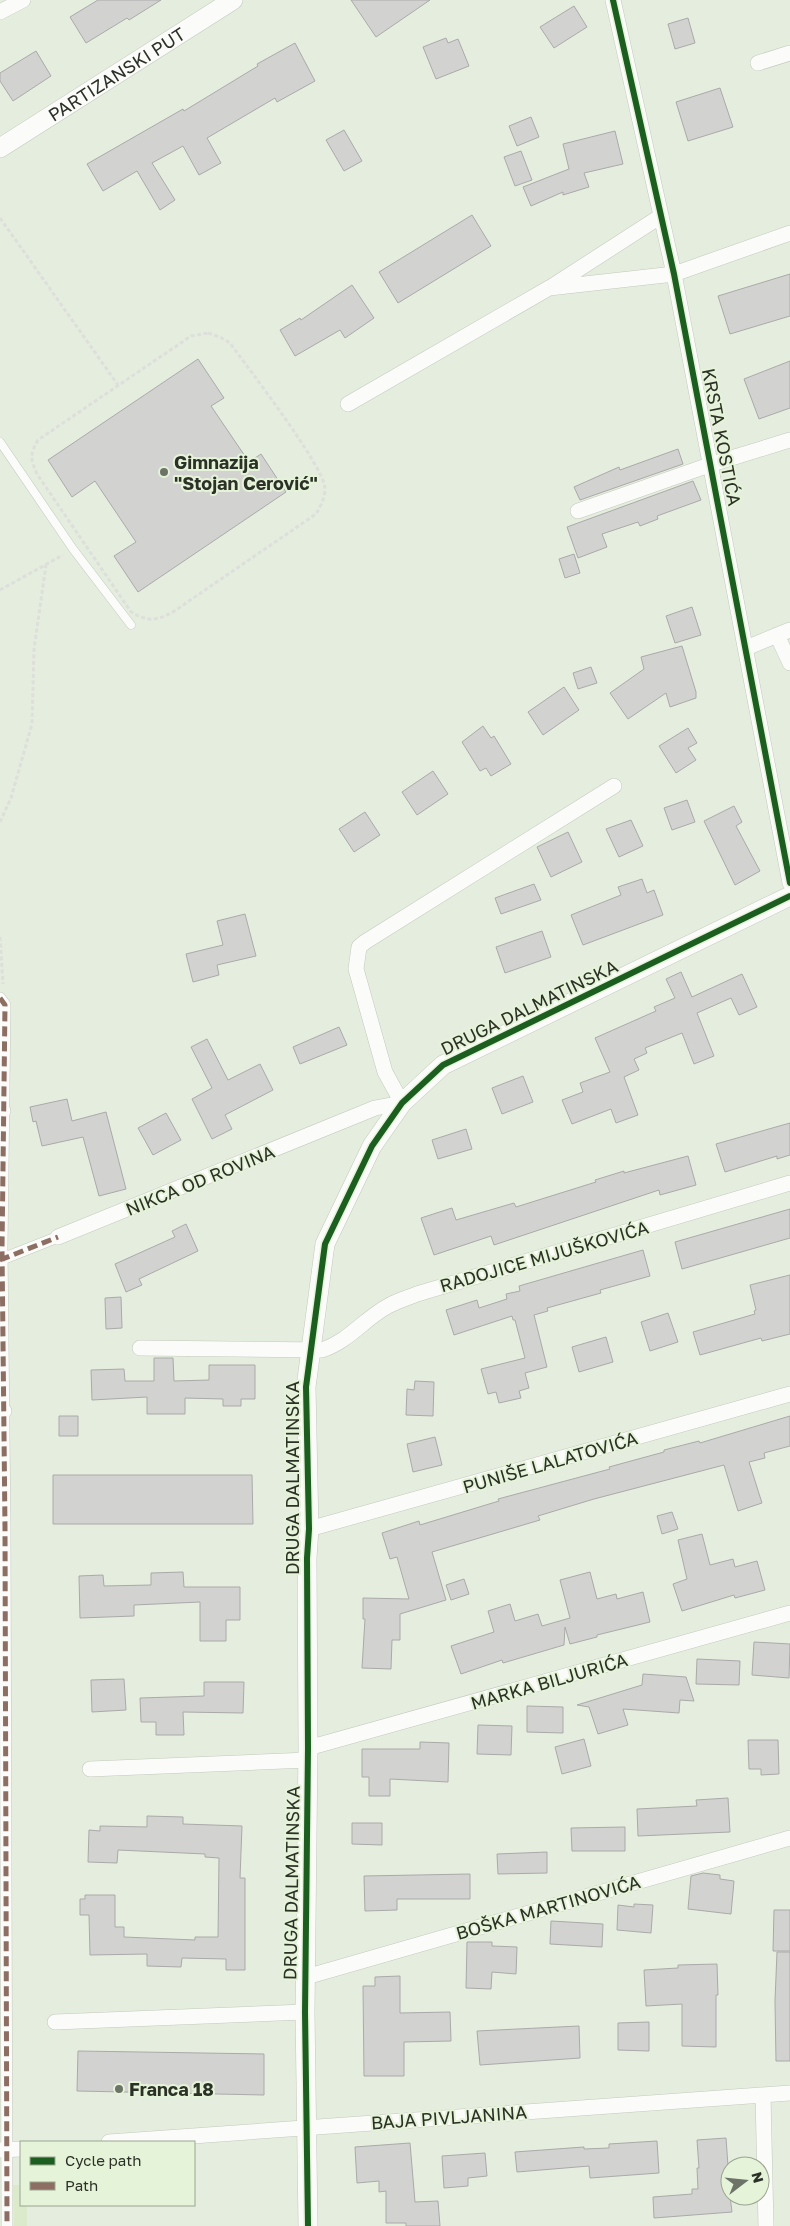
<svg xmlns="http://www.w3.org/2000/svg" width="790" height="2226" font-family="'Golos Text',sans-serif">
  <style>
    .green { fill: #daeacb }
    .building { fill: #d2d3d1; stroke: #aaaaa9 }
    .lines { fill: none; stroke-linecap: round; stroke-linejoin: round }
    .service-casing { stroke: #c3c9bd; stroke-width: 9 }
    .pedestrian-casing { stroke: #c3c9bd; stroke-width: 12 }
    .minor-casing { stroke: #c3c9bd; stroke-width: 16 }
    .tertiary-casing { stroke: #c3c9bd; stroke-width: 20 }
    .path { stroke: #dddfdb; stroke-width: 3; stroke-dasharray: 4 2.5; stroke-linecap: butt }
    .service { stroke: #fbfcfa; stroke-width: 8 }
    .pedestrian { stroke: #fbfcfa; stroke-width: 11 }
    .minor { stroke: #fbfcfa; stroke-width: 15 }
    .tertiary { stroke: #fbfcfa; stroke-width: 19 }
    .quiet { stroke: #8d6e63; stroke-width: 5; stroke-dasharray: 10 5; stroke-linecap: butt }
    .cycleway-casing { stroke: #e5f3d8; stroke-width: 9 }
    .cycleway { stroke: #1b5e20; stroke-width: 6 }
    .poi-dot { fill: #6d7367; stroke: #e5f3d8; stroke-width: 2 }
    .labels { text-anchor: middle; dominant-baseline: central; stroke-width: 4; stroke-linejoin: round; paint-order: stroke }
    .street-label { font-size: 18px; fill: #2c3127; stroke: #e5f3d8 }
    .poi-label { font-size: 18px; font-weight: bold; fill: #2c3127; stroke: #e5f3d8; text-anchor: start }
  </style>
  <rect width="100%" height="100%" fill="#e5edde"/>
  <path class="green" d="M13,2185H21V2205H27V2226H14Z"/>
  <path class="building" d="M98,0H161L129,20L127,18L86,43L70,17Z
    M351,0H430L376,37Z
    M574,6L587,27L554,48L540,27Z
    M688,18L695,43L675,49L668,24Z
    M446,38L448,43L458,39L469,66L436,79L423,47Z
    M295,43L315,81L277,102L275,98L207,138L221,163L199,175L183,146L152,163L175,200L160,210L137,171L103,191L87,164L183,109L184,111L258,66L257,64Z
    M36,51L51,76L13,101L0,81V73Z
    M720,88L733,127L688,141L676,102Z
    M531,117L539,137L517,146L509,126Z
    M344,130L362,161L344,171L326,140Z
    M615,131L623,164L584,173L589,187L563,195V192L531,206L523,187L569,169L563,144Z
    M521,151L532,180L515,186L504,157Z
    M472,215L491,246L398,303L379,272Z
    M790,274V316L730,334L718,296Z
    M352,285L374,318L345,338L340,330L295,356L280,330L300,318L301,320Z
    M198,359L224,398L211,406L249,462L261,454L286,492L138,592L114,556L136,542L95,481L72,497L48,460Z
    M790,361V408L759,419L744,379Z
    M678,449L683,464L580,500L574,487L619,467L620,470Z
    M693,481L701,500L657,516L658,519L640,526L638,522L602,534L607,547L578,558L567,527Z
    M574,554L580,573L565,578L559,559Z
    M692,607L701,635L675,643L666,616Z
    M682,646L696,692V698L670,707L666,693L628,719L610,693L644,669L641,657Z
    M591,667L597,683L578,689L573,673Z
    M564,687L579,710L543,735L528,712Z
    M483,726L491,738L494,736L511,764L491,776L486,768L480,771L462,742Z
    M688,728L697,743L688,748L696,760L676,773L659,746Z
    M433,771L448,794L417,815L402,792Z
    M687,800L695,822L672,830L664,808Z
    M734,806L742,822L736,826L760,871L735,885L704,821Z
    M365,812L380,835L354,852L339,829Z
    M631,820L643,846L619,857L606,829Z
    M568,832L582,862L551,877L537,847Z
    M642,879L647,893L654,890L663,915L583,945L571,915L621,895L618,887Z
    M534,884L541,900L501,914L495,898Z
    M245,914L256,956L217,965L219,975L193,982L186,954L223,945L217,921Z
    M542,931L551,957L505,973L496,947Z
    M681,972L692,997L742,974L757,1007L739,1015L731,998L697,1013L714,1056L694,1064L682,1033L645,1048L647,1053L634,1059L639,1070L624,1077L638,1115L616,1123L611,1109L572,1124L562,1100L583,1092L580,1083L610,1072L595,1038L656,1011L654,1007L675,998L666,979Z
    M339,1027L347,1045L300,1064L293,1047Z
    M207,1039L228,1080L260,1064L273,1090L225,1115L232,1129L212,1139L192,1099L212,1088L191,1047Z
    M523,1076L533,1102L502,1114L492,1088Z
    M67,1099L72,1121L106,1112L126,1189L99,1196L83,1137L42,1146L36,1121L33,1122L30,1107Z
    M166,1113L181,1140L153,1155L138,1128Z
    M790,1123V1155L777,1159V1156L725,1172L716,1144Z
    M466,1129L472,1149L438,1159L432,1140Z
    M688,1156L696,1185L660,1195L659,1190L494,1245L491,1236L434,1255L421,1218L452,1208L456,1220L514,1203L516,1207L596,1182L595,1180L624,1171V1173Z
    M790,1209V1238L682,1269L675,1242Z
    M186,1224L198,1251L139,1279L142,1285L126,1292L115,1264L175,1237L172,1231Z
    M643,1250L650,1276L600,1290L601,1293L547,1308L548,1311L534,1315L547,1367L525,1373L529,1388L519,1391L521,1398L499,1403L496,1392L488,1394L481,1369L525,1358L515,1320H513L512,1316L454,1335L446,1310L477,1300L479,1308L507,1299L506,1294L520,1291L519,1286Z
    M790,1275V1334L762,1341L761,1338L700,1355L693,1332L755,1314L754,1311L756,1310L750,1285Z
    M121,1297L122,1328L106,1329L105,1298Z
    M668,1313L678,1342L650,1351L641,1322Z
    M606,1337L613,1362L579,1372L572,1347Z
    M154,1358H173L174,1381L209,1380V1365H255V1399H241V1406H223V1399L185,1398V1414H147V1397L92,1400L91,1370L124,1369L125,1381H154Z
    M415,1381L434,1382L433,1416L406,1415L407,1389L414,1390Z
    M59,1416H78V1436H59Z
    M790,1416V1446L764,1453L765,1458L749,1462L762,1503L738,1511L724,1465L594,1499L538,1516L540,1520L432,1552L446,1600L400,1614V1640H392L391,1669L362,1668L365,1619H363V1598L409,1599L397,1557L390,1559L382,1533L419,1521L420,1525L499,1501L498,1499L610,1469L609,1467L664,1452V1450L699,1441L700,1443Z
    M435,1437L442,1465L413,1472L407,1444Z
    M53,1475H252L253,1524H53Z
    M672,1512L678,1529L662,1534L657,1516Z
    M702,1534L710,1565L733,1559L735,1567L757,1561L765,1590L735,1598L734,1595L682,1611L673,1584L687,1579L678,1540Z
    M183,1572L184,1587H240V1620H226V1641H200V1602L134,1605V1616L80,1618L79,1576L103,1575L104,1586L151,1585V1573Z
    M590,1572L597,1599L616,1594L617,1599L643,1592L650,1622L597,1635V1637L570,1644L565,1627L564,1645L503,1663L502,1660L461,1674L451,1646L494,1632L488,1611L510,1604L515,1621L538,1614L542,1626L570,1618L560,1580Z
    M464,1579L469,1594L451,1600L446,1585Z
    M754,1642L790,1644L789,1678L752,1675Z
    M697,1659L740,1661L739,1685L696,1684Z
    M643,1674L686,1677L694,1701L680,1700L679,1713L623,1709L628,1725L598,1734L589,1707L577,1705L642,1685Z
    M124,1679L126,1710L92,1712L91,1680Z
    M204,1682H244L243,1713L183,1712L184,1735H156V1722H141L140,1698L204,1696Z
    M527,1706L563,1707V1733L527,1732Z
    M478,1725L512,1726L511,1755L477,1754Z
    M584,1739L591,1766L562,1774L555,1747Z
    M748,1740H778L779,1774L761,1775V1769H749Z
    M420,1742L449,1743L448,1782L390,1779V1796H369V1777H362V1749H420Z
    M728,1798L730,1832L638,1836L637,1809L697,1806L696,1800Z
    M147,1816L183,1817V1824L242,1826L240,1878H245V1970H226V1959L182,1958L181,1967L147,1966V1954L90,1955L89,1915H80V1899H85V1895H115V1927H124V1937L195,1940V1937H218L219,1858L205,1857V1854L118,1850L117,1863L88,1862L89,1830L100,1831V1826L147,1827Z
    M352,1823H382V1845L352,1844Z
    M625,1827V1851H572L571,1828Z
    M547,1852V1873L498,1874L497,1854Z
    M703,1873L720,1875V1879L734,1881L731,1914L688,1909L691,1876Z
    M470,1874V1899H397V1910L365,1911L364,1876Z
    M634,1904L653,1905L651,1933L617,1930L618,1905L634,1907Z
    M774,1910H790V1951H773Z
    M551,1921L603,1924L602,1947L550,1944Z
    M467,1942H492V1946L517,1947L516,1974L492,1972L491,1989L466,1988Z
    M777,1952H790V2061H776L775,2001Z
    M717,1964L718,1995H716V2047L682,2046V2004L646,2006L644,1970L678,1968V1965Z
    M400,1976V2013L450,2012L451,2041L404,2042V2076H364L363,1986H375V1977Z
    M649,2022V2051L618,2050V2023Z
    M579,2026L580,2058L480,2065L477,2031Z
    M78,2051L264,2054V2095L77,2091Z
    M726,2138L728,2166H730V2196L732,2212L654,2218L653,2197L692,2194V2189H698L697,2168H699L697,2140Z
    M657,2141L659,2173L590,2178L589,2166L517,2172L515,2152L584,2147V2149L609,2148V2144Z
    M410,2143L415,2202L438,2201L440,2226H406V2223H386V2191L379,2192V2181L357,2183L355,2147Z
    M485,2153L487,2176L468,2178V2186L444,2188L442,2156Z"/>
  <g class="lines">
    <defs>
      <path id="service" d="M0,442L73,549L131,625"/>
      <path id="pedestrian" d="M0,998L5,1005L2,1249L5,1528L7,2226
        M0,1260L58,1237"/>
      <path id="minor" d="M613,0L674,274L790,883
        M0,12L23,0
        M758,63L790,53
        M551,287L661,216
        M348,404L549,288L674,274L790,233
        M578,511L712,464L790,440
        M777,635L790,663
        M746,648L790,630
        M0,1111H3
        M58,1237L375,1108L402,1103L385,1072L356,969L359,947L365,942L614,786
        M140,1348L322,1350C349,1341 364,1319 388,1306C397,1301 407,1298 417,1294L790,1183
        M0,1411H4
        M309,1529L790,1394
        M308,1748L790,1613
        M90,1769L308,1760
        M306,1977L790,1838
        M55,2022L305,2012
        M763,2095L766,2226
        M109,2142L790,2093
        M0,2150L21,2149"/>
      <g id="tertiary">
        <path id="s1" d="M0,148L233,0"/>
        <path d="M308,2226L305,2012L308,1748L307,1558L309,1529L306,1387L325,1244L372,1146L402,1103L443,1065L790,896"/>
      </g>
    </defs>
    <use href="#service" class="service-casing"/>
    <use href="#pedestrian" class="pedestrian-casing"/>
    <use href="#minor" class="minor-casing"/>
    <use href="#tertiary" class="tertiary-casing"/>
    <path class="path" d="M0,218L118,385
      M208,333L220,337L230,343C247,367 325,467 325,489C325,498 320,507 316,514L173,612C155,621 149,622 131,612L37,474C30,458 30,454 38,440L191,336Z
      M0,590L63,555
      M0,822L11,798L32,724L34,649L46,565
      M0,937L3,984"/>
    <use href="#service" class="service"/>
    <use href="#pedestrian" class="pedestrian"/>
    <use href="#minor" class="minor"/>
    <use href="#tertiary" class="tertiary"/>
    <path class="quiet" d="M0,998L5,1005L2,1249L5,1528L7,2226
      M0,1260L58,1237"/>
    <defs>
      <path id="cycleway" d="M613,0L674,274L790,883
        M308,2226L305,2012L308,1748L307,1558L309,1529L306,1387L325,1244L372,1146L402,1103L443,1065L790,896"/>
    </defs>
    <use href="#cycleway" class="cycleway-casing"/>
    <use href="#cycleway" class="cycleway"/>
  </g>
  <g class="poi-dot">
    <circle cx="164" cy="472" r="5"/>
    <circle cx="119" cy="2089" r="5"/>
  </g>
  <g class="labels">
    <g class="street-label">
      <text stroke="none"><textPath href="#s1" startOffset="138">PARTIZANSKI PUT</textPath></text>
      <text transform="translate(722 437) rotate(79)">KRSTA KOSTIĆA</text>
      <text transform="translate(529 1007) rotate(-26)">DRUGA DALMATINSKA</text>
      <text transform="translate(200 1180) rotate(-22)">NIKCA OD ROVINA</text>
      <text transform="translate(544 1256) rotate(-16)">RADOJICE MIJUŠKOVIĆA</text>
      <text transform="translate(550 1462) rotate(-16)">PUNIŠE LALATOVIĆA</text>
      <text transform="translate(292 1478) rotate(-90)">DRUGA DALMATINSKA</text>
      <text transform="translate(549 1681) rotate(-16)">MARKA BILJURIĆA</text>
      <text transform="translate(291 1883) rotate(-89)">DRUGA DALMATINSKA</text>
      <text transform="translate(548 1907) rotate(-16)">BOŠKA MARTINOVIĆA</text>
      <text transform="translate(449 2117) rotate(-4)">BAJA PIVLJANINA</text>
    </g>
    <g class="poi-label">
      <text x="174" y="462">Gimnazija<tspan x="174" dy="21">"Stojan Cerović"</tspan></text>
      <text x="129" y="2089">Franca 18</text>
    </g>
  </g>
  <rect x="20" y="2141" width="175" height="65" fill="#e5f3d8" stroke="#9ba591"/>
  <rect x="30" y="2157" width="25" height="8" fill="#1b5e20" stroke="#9ba591"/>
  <text x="65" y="2166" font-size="15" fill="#2c3127">Cycle path</text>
  <rect x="30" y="2182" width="25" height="8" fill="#8d6e63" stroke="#9ba591"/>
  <text x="65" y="2191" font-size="15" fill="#2c3127">Path</text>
  <g transform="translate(745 2181) rotate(74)"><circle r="24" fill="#e5f3d8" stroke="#9ba591"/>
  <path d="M0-4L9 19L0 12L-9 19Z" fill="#6d7367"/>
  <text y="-8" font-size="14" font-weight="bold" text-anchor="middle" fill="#2c3127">N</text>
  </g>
</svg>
